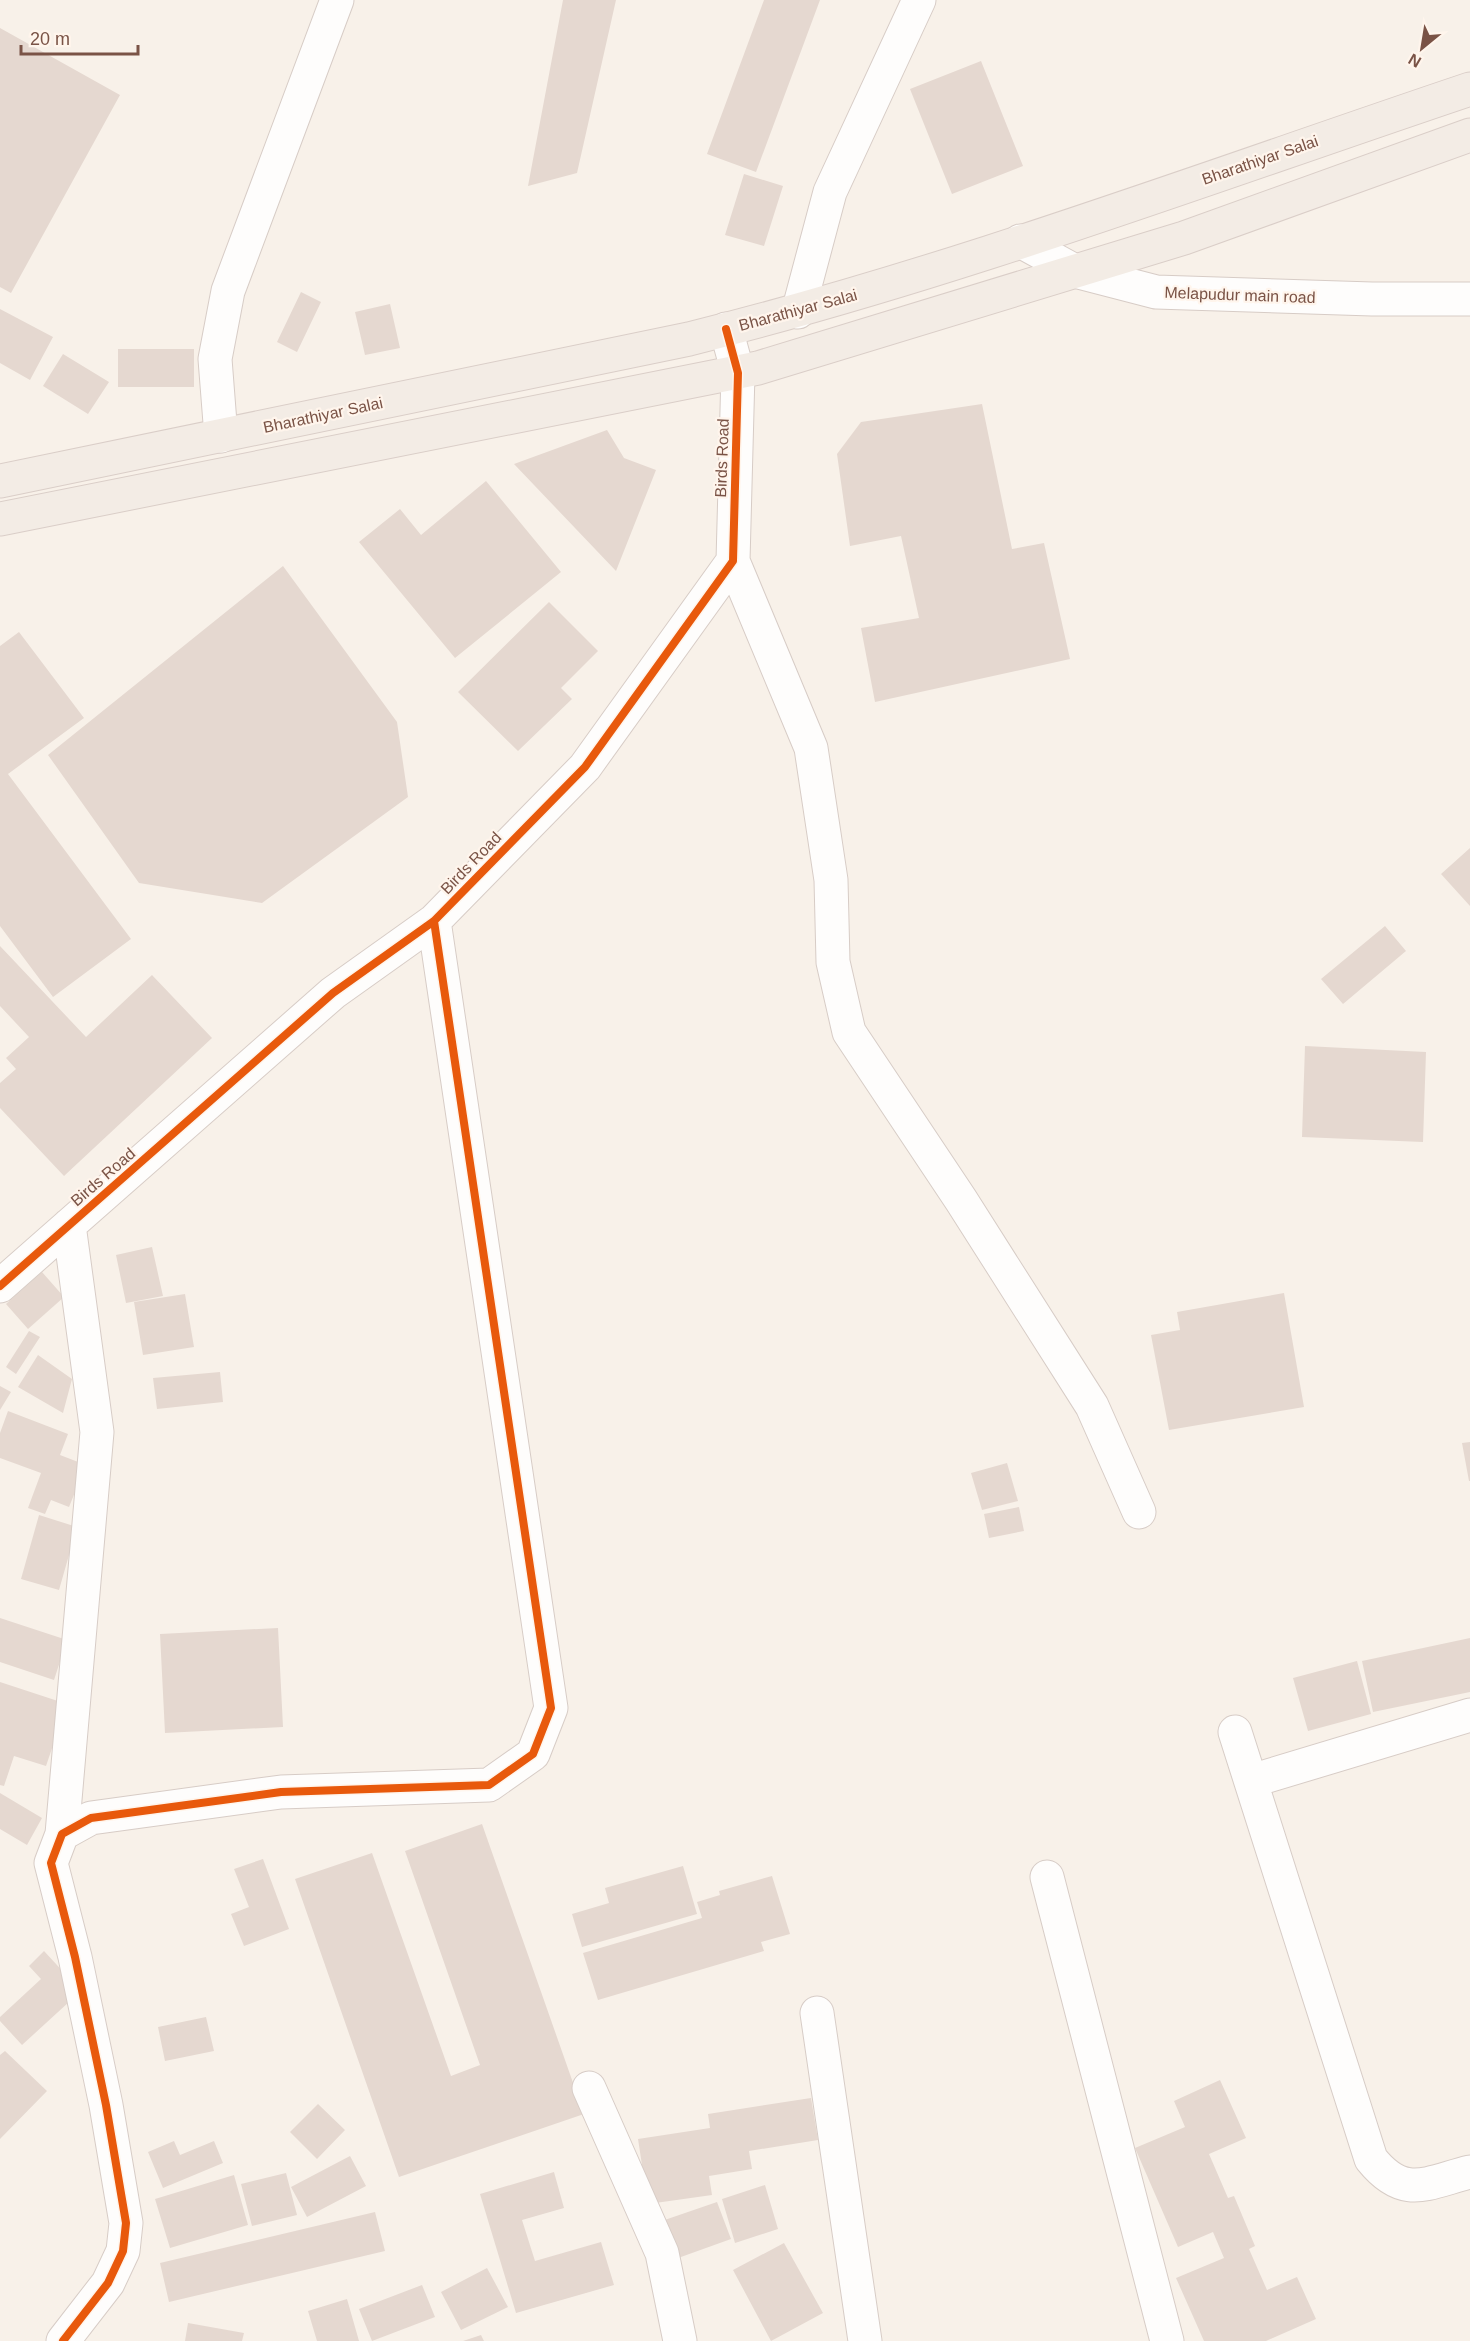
<svg xmlns="http://www.w3.org/2000/svg" width="1470" height="2341" font-family="Arial,sans-serif">
  <style>
    .building { fill: #e5d8d0 }
    .lines { fill: none; stroke-linecap: round; stroke-linejoin: round }
    .minor-casing { stroke: #d7ccc6; stroke-width: 35 }
    .major-casing { stroke: #dacec8; stroke-width: 35 }
    .minor { stroke: #fefdfc; stroke-width: 33 }
    .major { stroke: #f3ece5; stroke-width: 33 }
    .cycleway-casing { stroke: #fff5ec; stroke-width: 11 }
    .cycleway { stroke: #e8590c; stroke-width: 8 }
    .labels { text-anchor: middle; dominant-baseline: central; stroke-width: 4.5; stroke-linejoin: round; paint-order: stroke }
    .street-label { font-size: 16px; fill: #7a5346; stroke: #fff5ec }
  </style>
  <rect width="100%" height="100%" fill="#f8f1e9"/>
  <path class="building" d="M563,0H616L577,173L528,186Z
    M764,0H820L756,172L707,154Z
    M0,28L120,95L11,293L0,287Z
    M981,61L1023,166L952,194L910,89Z
    M744,174L783,186L764,246L725,235Z
    M301,292L321,302L297,352L277,342Z
    M390,304L400,348L365,355L355,312Z
    M0,309L53,337L30,380L0,363Z
    M118,349H194V387H118Z
    M63,354L109,382L88,414L43,386Z
    M982,404L1012,549L1044,543L1070,659L875,702L861,628L919,618L901,536L850,546L837,454L861,422Z
    M607,430L624,458L656,470L616,571L514,464Z
    M486,481L561,572L455,658L359,542L400,509L421,535Z
    M283,566L397,722L408,797L262,903L139,883L48,755Z
    M549,602L598,651L561,688L572,699L518,751L458,692Z
    M19,632L84,718L8,774L131,939L53,997L0,926V646Z
    M1470,848V906L1441,874Z
    M1385,926L1406,951L1343,1004L1321,979Z
    M0,946L86,1037L152,975L212,1038L64,1176L0,1108V1083L16,1069L6,1058L29,1037L0,1006Z
    M1305,1046L1426,1052L1423,1142L1302,1137Z
    M152,1247L163,1296L126,1303L116,1255Z
    M42,1272L64,1297L28,1329L6,1304Z
    M1284,1293L1304,1407L1169,1430L1151,1335L1180,1330L1177,1312Z
    M185,1294L194,1347L143,1355L134,1302Z
    M29,1331L40,1337L16,1374L6,1367Z
    M38,1355L72,1379L63,1413L18,1387Z
    M220,1372L223,1402L157,1409L153,1378Z
    M0,1386L11,1392L0,1410Z
    M8,1411L68,1434L60,1455L86,1465L69,1507L51,1500L45,1514L28,1508L41,1473L0,1458V1433Z
    M1470,1442V1481H1469L1462,1443Z
    M1007,1463L1018,1501L982,1510L971,1473Z
    M1019,1507L1024,1531L989,1538L984,1514Z
    M39,1515L77,1527L59,1590L21,1579Z
    M0,1618L67,1640L54,1680L0,1662Z
    M278,1628L283,1727L165,1733L160,1634Z
    M1470,1638V1692L1373,1712L1362,1661Z
    M1357,1661L1371,1714L1308,1731L1293,1678Z
    M0,1682L67,1704L46,1766L14,1756L4,1786L0,1785Z
    M0,1793L42,1818L27,1845L0,1829Z
    M482,1824L584,2114L399,2177L295,1879L372,1853L451,2076L480,2065L405,1851Z
    M263,1859L289,1929L244,1946L231,1914L249,1907L234,1869Z
    M683,1866L697,1914L582,1947L572,1914L609,1903L605,1888Z
    M772,1876L790,1934L761,1942L764,1951L598,2000L583,1953L702,1918L697,1902L720,1895L719,1891Z
    M44,1951L81,1991L22,2045L0,2021V2017L41,1979L29,1966Z
    M206,2017L214,2051L165,2061L158,2027Z
    M5,2051L47,2091L0,2139V2055Z
    M1220,2080L1246,2138L1209,2154L1228,2198L1234,2196L1255,2246L1249,2249L1267,2290L1297,2277L1316,2319L1266,2341H1204L1176,2278L1224,2258L1213,2232L1178,2247L1135,2148L1185,2127L1174,2101Z
    M811,2098L818,2140L749,2151L752,2169L709,2176L712,2195L648,2204L638,2139L710,2128L708,2114Z
    M318,2104L345,2130L317,2159L290,2132Z
    M174,2141L180,2155L214,2141L223,2163L163,2188L148,2152Z
    M350,2156L366,2186L307,2217L291,2187Z
    M554,2172L564,2208L522,2220L535,2261L601,2242L614,2285L516,2313L480,2194Z
    M286,2173L297,2215L252,2226L241,2184Z
    M234,2175L248,2225L170,2248L155,2199Z
    M765,2185L778,2229L735,2243L722,2199Z
    M717,2202L731,2239L667,2262L653,2224Z
    M375,2212L385,2251L169,2302L160,2263Z
    M784,2243L823,2313L771,2341L733,2270Z
    M487,2268L508,2307L461,2330L441,2292Z
    M422,2285L435,2317L372,2341L359,2309Z
    M347,2299L359,2341H317L308,2311Z
    M188,2323L244,2333L242,2341H185Z
    M481,2335L484,2341H463Z"/>
  <g class="lines">
    <defs>
      <path id="minor" d="M1020,241L1075,271L1156,292L1372,299H1470
        M798,312L830,192L919,0
        M221,436L215,359L228,291L337,0
        M733,561L811,748L831,880L833,962L849,1032L961,1200L1092,1406L1139,1512
        M0,1286L333,993L434,921L585,767L733,561L738,373L726,329
        M1235,1732L1371,2159C1404,2200 1426,2183 1470,2172
        M1251,1781L1470,1715
        M62,1834L97,1432L69,1225
        M1047,1877L1167,2341
        M817,2013L865,2341
        M589,2088L662,2253L680,2341
        M63,2341L108,2283L123,2251L126,2223L106,2105L75,1957L51,1863L62,1834L91,1818L281,1792L489,1785L533,1754L551,1708L434,921"/>
      <path id="major" d="M0,481L689,339C954,273 1211,176 1470,89
        M0,519L758,368L1184,238L1470,135"/>
    </defs>
    <use href="#minor" class="minor-casing"/>
    <use href="#major" class="major-casing"/>
    <use href="#minor" class="minor"/>
    <use href="#major" class="major"/>
    <defs>
      <path id="cycleway" d="M0,1286L333,993L434,921L585,767L733,561L738,373L726,329
        M63,2341L108,2283L123,2251L126,2223L106,2105L75,1957L51,1863L62,1834L91,1818L281,1792L489,1785L533,1754L551,1708L434,921"/>
    </defs>
    <use href="#cycleway" class="cycleway-casing"/>
    <use href="#cycleway" class="cycleway"/>
  </g>
  <g class="labels">
    <g class="street-label">
      <text transform="translate(1260 160) rotate(-19)">Bharathiyar Salai</text>
      <text transform="translate(1240 295) rotate(2)">Melapudur main road</text>
      <text transform="translate(798 310) rotate(-15)">Bharathiyar Salai</text>
      <text transform="translate(323 415) rotate(-12)">Bharathiyar Salai</text>
      <text transform="translate(722 458) rotate(-88)">Birds Road</text>
      <text transform="translate(471 863) rotate(-46)">Birds Road</text>
      <text transform="translate(103 1177) rotate(-41)">Birds Road</text>
    </g>
  </g>
  <g transform="translate(1422 48) rotate(210)" stroke="#fff5ec" stroke-width="4.5" paint-order="stroke">
  <path d="M0-4.5L10 22L0 15L-10 22Z" fill="#7a5346"/>
  <text y="-9" font-size="16" font-weight="bold" text-anchor="middle" fill="#7a5346">N</text>
  </g>
  <path d="M21 45v9h117v-9" fill="none" stroke="#7a5346" stroke-width="3"/>
  <text x="30" y="45" font-size="18" fill="#7a5346" stroke="#fff5ec" stroke-width="4.5" paint-order="stroke">20 m</text>
</svg>
